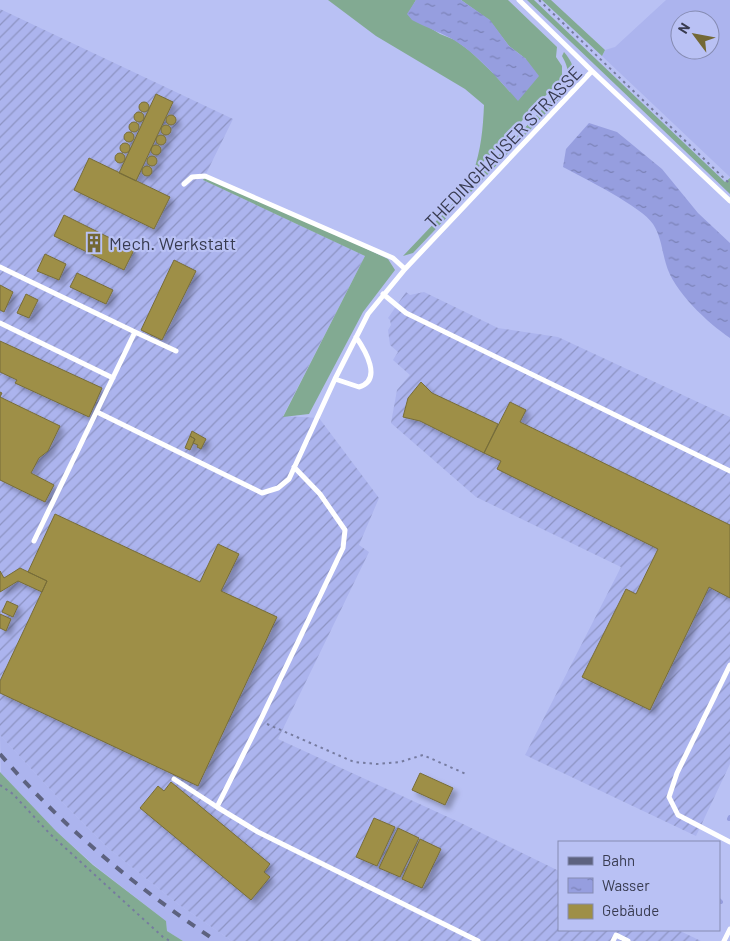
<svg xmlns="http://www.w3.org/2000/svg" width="730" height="941" font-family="Barlow,sans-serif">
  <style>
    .built { fill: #acb4ee; fill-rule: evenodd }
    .industrial { fill: url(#industrial-furrows) }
    .grass { fill: #82aa92 }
    .water { fill: url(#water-ripples) }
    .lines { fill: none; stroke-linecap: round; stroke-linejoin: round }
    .stream { stroke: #969edf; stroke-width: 4 }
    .building { fill: #9e8f47; stroke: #776d39; filter: url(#shadow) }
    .path { stroke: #767b9f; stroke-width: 2; stroke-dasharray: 2.5 4; stroke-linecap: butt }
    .lane { stroke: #fff; stroke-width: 5 }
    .rail { stroke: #5d627f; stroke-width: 4; stroke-dasharray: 9 9; stroke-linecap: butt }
    .labels { text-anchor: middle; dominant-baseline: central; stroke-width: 4.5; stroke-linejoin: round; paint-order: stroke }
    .street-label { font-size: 18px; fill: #383b50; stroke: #b9c1f4 }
    .poi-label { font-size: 18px; fill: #383b50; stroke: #b9c1f4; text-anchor: start }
  </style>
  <defs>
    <pattern id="industrial-furrows" width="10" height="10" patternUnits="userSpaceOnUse" patternTransform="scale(1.25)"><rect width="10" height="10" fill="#acb4ee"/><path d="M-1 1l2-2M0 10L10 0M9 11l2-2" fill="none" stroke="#8d94c3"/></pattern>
    <pattern id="water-ripples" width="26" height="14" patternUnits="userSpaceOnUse" patternTransform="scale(1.25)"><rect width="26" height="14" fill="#969edf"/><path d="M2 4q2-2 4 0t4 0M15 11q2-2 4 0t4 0" fill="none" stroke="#7b82b7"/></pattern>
    <filter id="shadow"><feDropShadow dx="4.5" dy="4.5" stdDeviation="2.5" flood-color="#0004"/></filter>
  </defs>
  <rect width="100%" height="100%" fill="#b9c1f4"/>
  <path class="built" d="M666,0H730V177L602,56L605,50L615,47ZM680,20H710V50H680Z
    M0,735L62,802L108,848L178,904L232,941H183L167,931L166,921L94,865L56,831L1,773Z"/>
  <path class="industrial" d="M0,9L233,119L203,180L365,256L283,416L319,418L379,498L359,545L369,552L278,739L461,823L559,871V930H678L701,941H232L178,904L108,848L62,802L0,735Z
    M406,292L410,295L424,292L498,328L558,337L730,417V764L696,836L525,755L621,567L476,497L391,423L397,390L410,375L393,360L398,352L390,345L388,330L391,325L390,320L388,318Z"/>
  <path class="grass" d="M328,0H416L408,14L440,34L455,40L470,51L493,73L510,92L526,59L509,46L489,20L461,0H508L557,47L556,57L562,66V78L473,173C481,150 483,129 484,105L465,89L376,36Z
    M527,0H534L725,182L730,178V194Z
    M542,0H551L605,50L602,56Z
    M564,52C578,69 574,74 565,93L413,253L403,256L555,96C567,79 573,76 562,56Z
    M205,176L306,220L388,259L395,270L363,312L309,414L283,417L365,256L203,180Z
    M0,772L56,831L93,865L166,921L167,931L183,941H0Z"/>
  <path class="water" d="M416,0H461L490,20L509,46L526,59L539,76L518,101C499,80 481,58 457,42C444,33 426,28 412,20L407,14Z
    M589,123L617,132L662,169L698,213L730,243V338C708,323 673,291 666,264C662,251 661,236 653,224C642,207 584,178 563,167L566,149Z"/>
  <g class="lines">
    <path class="stream" d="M729,819L730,817
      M719,900L721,902"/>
  </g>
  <path class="building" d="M156,94L173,102L136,181L119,173Z
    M139 107a5 5 0 1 1 10 0a5 5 0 1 1-10 0Z
    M134 117a5 5 0 1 1 10 0a5 5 0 1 1-10 0Z
    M166 120a5 5 0 1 1 10 0a5 5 0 1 1-10 0Z
    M129 127a5 5 0 1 1 10 0a5 5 0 1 1-10 0Z
    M161 130a5 5 0 1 1 10 0a5 5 0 1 1-10 0Z
    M124 137a5 5 0 1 1 10 0a5 5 0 1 1-10 0Z
    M156 140a5 5 0 1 1 10 0a5 5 0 1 1-10 0Z
    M120 148a5 5 0 1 1 10 0a5 5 0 1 1-10 0Z
    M151 150a5 5 0 1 1 10 0a5 5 0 1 1-10 0Z
    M115 158a5 5 0 1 1 10 0a5 5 0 1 1-10 0Z
    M147 161a5 5 0 1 1 10 0a5 5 0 1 1-10 0Z
    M89,158L170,197L154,229L74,190Z
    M142 171a5 5 0 1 1 10 0a5 5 0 1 1-10 0Z
    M64,215L134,250L124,270L54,236Z
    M45,254L66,264L59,280L37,271Z
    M174,260L196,271L162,340L141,330Z
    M77,273L113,290L106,304L70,287Z
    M0,285L13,292L4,312L0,310Z
    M26,294L38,300L29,318L17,313Z
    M0,341L102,388L89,417L15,383L17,380L0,372Z
    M421,382L432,393L498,424L484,453L420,421L403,417L408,398Z
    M0,392L2,393L0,397L60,426L48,451L39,458L31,473L54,485L45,502L0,480Z
    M510,402L526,410L520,422L730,525V598L709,587L650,710L582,677L626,589L636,594L658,549L497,469L501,461L484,453Z
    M192,431L206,439L201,449L197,447L198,445L193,443L195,439L190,436Z
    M190,436L195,439L190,450L185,448Z
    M55,514L200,582L218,544L239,554L221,591L277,617L198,786L0,693V681L47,581L28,572Z
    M20,568L47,581L42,592L18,581L0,592V571L4,578Z
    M7,601L18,606L13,617L2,612Z
    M0,614L11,619L6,631L0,628Z
    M420,773L453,788L445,805L412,790Z
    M171,782L270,864L264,872L270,877L251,900L140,808L158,786L164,791Z
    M374,818L395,827L377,866L356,857Z
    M398,828L419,838L400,877L379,868Z
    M420,839L441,849L422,888L402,879Z"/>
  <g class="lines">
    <path class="path" d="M539,0L730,184
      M267,724L354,762L377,764L400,762L423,755L466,774
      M0,785L13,794L50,834L163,937L170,941"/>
    <path class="lane" d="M519,0L592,71
      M184,184L192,177L205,176L393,258L405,269
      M0,267L135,332L34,541
      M383,294L406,313L730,471
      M0,323L113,378
      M135,332L176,351
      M335,379L359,387C383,380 365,350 356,337
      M97,412L262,493L278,488L289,479L335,379L368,314L405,269L592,71L730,201
      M294,467L320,494L345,530L343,548L261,719L217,807L258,832L478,941
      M730,665L677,773L669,797L678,815L730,842
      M174,779L217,807
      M613,941L616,935L628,941
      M724,941L730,929"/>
    <path class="rail" d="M0,754C64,829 135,886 216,941"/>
  </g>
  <defs>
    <symbol id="building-bare" viewBox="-9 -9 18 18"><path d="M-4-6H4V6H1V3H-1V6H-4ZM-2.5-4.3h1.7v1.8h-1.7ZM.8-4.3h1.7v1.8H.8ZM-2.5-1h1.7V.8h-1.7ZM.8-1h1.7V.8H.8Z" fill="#736835" stroke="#b9c1f4" stroke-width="2.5" paint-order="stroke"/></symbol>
  </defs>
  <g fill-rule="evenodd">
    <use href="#building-bare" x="80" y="229" width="28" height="28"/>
  </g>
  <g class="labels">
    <g class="street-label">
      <text transform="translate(503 147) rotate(-46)">THEDINGHAUSER STRASSE</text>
    </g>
    <g class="poi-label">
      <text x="109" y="243">Mech. Werkstatt</text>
    </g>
  </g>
  <rect x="558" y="841" width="162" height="90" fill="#b9c1f4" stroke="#858bb2"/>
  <rect x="568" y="857" width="25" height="8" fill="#5d627f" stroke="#858bb2"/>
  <text x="602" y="866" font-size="15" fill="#383b50">Bahn</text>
  <rect x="568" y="878" width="25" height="15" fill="url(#water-ripples)" stroke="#858bb2"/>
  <text x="602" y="891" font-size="15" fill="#383b50">Wasser</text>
  <rect x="568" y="904" width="25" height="15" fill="#9e8f47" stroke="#858bb2"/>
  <text x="602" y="916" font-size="15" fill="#383b50">Gebäude</text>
  <g transform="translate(695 35) rotate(302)"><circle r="24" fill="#b9c1f4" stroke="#858bb2"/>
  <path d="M0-4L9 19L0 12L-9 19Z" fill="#736835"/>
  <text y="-8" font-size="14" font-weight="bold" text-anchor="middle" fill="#383b50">N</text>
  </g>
</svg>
